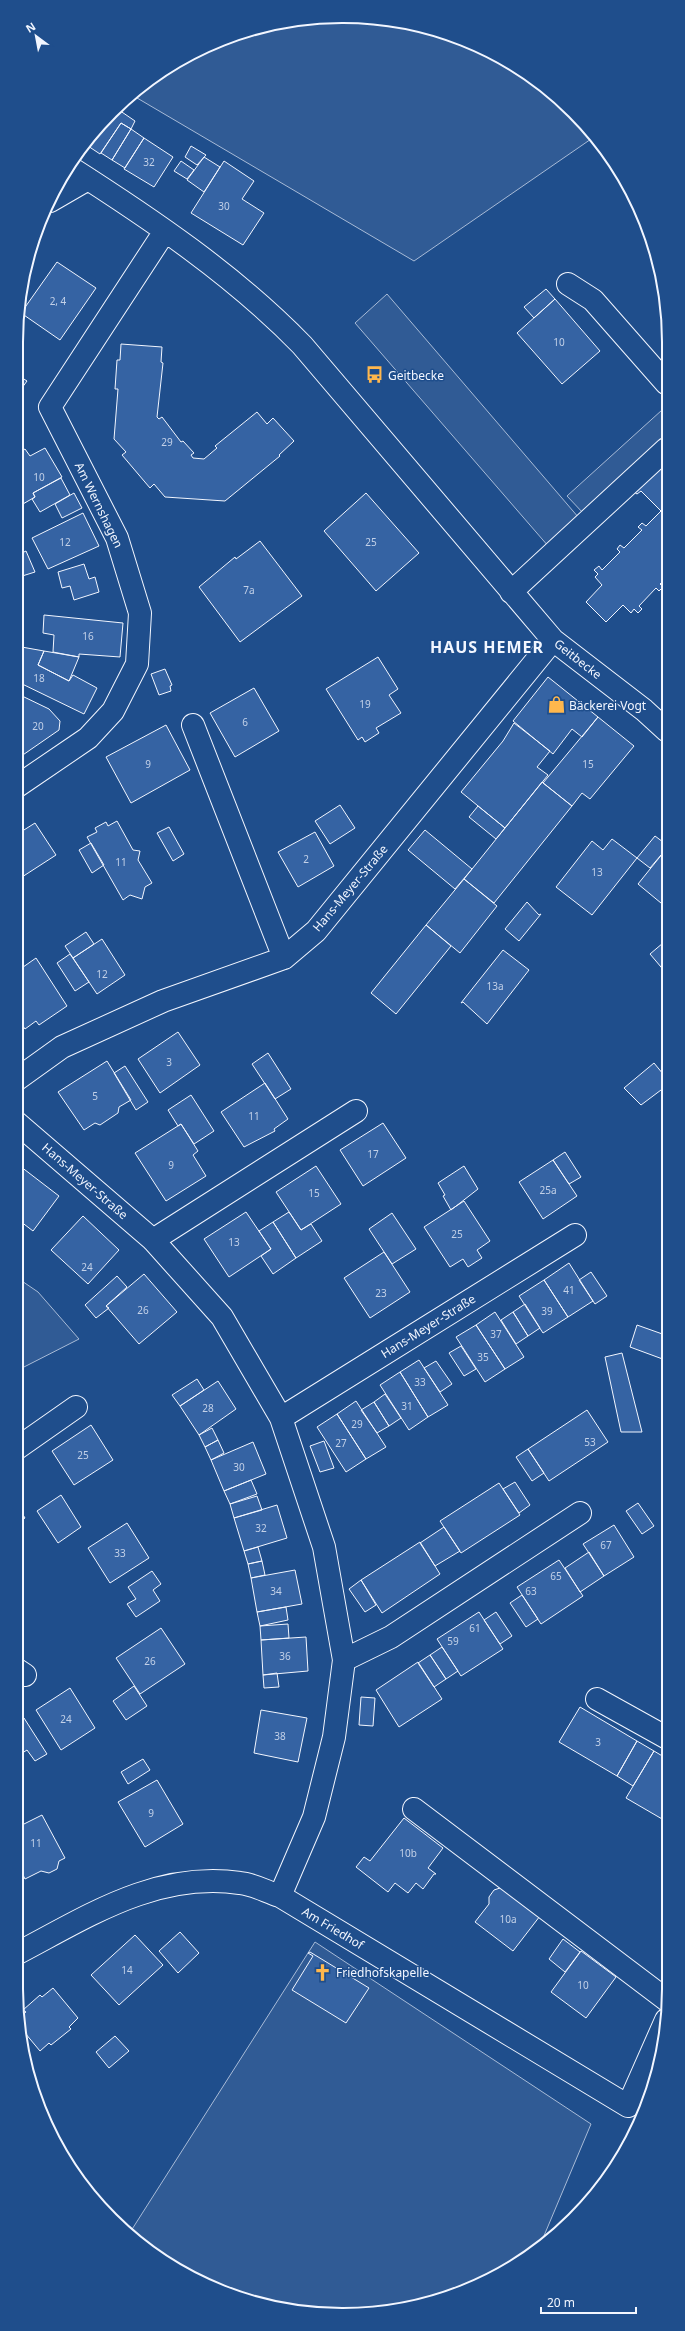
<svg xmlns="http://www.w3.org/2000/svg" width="685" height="2331" font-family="'Noto Sans',sans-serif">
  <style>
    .built { fill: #305b95; stroke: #a8bbd7 }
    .building { fill: #3563a3; stroke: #f2f6ff }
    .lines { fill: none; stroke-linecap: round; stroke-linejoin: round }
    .minor-casing { stroke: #f2f6ff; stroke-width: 24 }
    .minor { stroke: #1f4e8c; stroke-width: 22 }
    .labels { text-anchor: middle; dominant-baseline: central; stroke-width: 3; stroke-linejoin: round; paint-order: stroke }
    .number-label { font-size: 10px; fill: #c3d1e8 }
    .poi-label { font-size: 12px; fill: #f2f6ff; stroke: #1f4e8c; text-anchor: start }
    .street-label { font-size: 12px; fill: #f2f6ff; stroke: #1f4e8c }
    .district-label { font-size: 16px; font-weight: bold; letter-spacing: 1px; fill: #f2f6ff; stroke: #1f4e8c }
    .rim { fill: none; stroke: #f2f6ff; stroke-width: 2 }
  </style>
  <rect width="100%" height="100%" fill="#1f4e8c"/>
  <path class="built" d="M342,16L406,22L506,60L588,127L594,137L414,261L132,95L161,71L217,41L279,22Z
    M387,294L579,518L549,547L355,323Z
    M662,410L666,415V441L584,514L567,496Z
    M16,1277L38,1292L79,1339L22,1368L16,1359Z
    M315,1942L591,2124L538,2250L487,2281L427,2304L321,2314L258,2304L198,2281L144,2248L129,2234Z"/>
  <path class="building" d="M116,108L135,121L131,129L121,123L100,154L85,144Z
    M121,123L131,129L112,160L101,153Z
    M131,129L144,138L125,168L112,160Z
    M144,138L173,157L154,187L124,169Z
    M191,146L206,155L197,165L185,157Z
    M204,157L220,167L204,192L187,180Z
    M181,161L194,170L187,179L174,171Z
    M224,161L254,181L242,199L264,213L243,245L191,213Z
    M57,262L96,288L60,340L21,313Z
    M546,289L555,299L534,318L524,307Z
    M555,299L600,351L562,384L517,333Z
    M121,344L162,347L161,362L163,363L157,417L159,419L162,417L181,442L183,441L194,453L191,455L193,458L204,459L217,448L215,446L257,412L267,424L273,418L294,441L279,455L280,456L225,501L165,497L154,484L150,488L122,455L126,452L114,439L118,389H115L117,360H120Z
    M16,374L27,381L16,396Z
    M45,448L62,477L33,493L35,497L16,508V454L25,449L30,456Z
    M666,459L667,577L660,584L663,587L659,591L656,588L639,606L642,609L638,613L634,609L631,613L623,605L606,622L586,602L602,585L595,577L598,574L594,570L599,566L602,570L620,552L617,549L620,545L624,548L642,530L638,527L642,523L646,526L661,511L641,491L637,494L634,492Z
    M61,478L70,495L40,512L32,499L35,497L33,493Z
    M74,493L82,508L62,518L55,504Z
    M366,493L419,553L376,591L324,531Z
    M83,513L99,546L48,569L32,538Z
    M260,541L302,596L240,642L199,587L235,557L236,559Z
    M26,551L35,572L19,577L16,570V556Z
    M84,564L89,579L95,577L99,592L74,600L70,586L62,588L58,572Z
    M44,615L123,623L120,657L79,654V657L53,652L54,635L43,633Z
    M16,646L44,651L38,665L69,681L73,675L97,688L84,714L16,681Z
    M44,651L79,657L69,681L38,665Z
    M378,657L398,689L389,695L401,713L376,728L379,733L365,742L362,737L358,740L326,689Z
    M165,669L172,685L170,686L171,691L159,695L151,674Z
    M548,677L598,717L582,737L572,729L553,754L513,721Z
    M254,688L279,731L235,757L210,713Z
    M20,695L49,709L60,721L59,730L17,759L16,705Z
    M598,717L634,746L590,799L582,793L572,806L543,783Z
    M514,723L550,751L537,767L548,775L505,828L461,792L503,741Z
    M166,725L190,770L131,803L106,757Z
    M542,782L572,806L494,903L464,879Z
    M340,805L355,828L330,844L315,821Z
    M478,806L505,828L496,839L469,817Z
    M117,821L133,850L140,851L138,860L152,883L145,887L142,899L130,895L123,900L87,837L97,832L95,828L106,822L108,826Z
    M35,823L56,855L22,877L16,868V835Z
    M169,827L184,854L173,861L157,833Z
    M425,830L472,869L455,889L408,850Z
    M315,832L334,866L298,887L278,852Z
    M655,836L667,845V848L650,868L637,858Z
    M612,839L637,858L592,915L556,887L592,841L603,850Z
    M91,843L104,865L92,873L79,850Z
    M667,848V908L638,884Z
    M16,868L22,877L16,881Z
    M464,879L497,906L460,953L426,925Z
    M527,902L539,915L541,914L519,941L505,929Z
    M426,925L451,946L396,1014L371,993Z
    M86,932L94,944L73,958L65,946Z
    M102,939L125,975L97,994L73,958Z
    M663,943L667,947V962L661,967L650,954Z
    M503,950L529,970L487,1024L463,1002L461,1003Z
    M70,954L89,982L75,991L57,963Z
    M36,958L67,1006L39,1025L36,1021L25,1029L16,1016V972Z
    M667,962V975L661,967Z
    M178,1032L200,1065L160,1093L138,1059Z
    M268,1053L291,1089L275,1099L252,1064Z
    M107,1061L131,1100L119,1107L118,1113L100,1125L95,1123L84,1130L58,1092Z
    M654,1063L668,1080L662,1084L665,1087L641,1105L624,1088Z
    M125,1066L148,1102L136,1110L114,1073Z
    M668,1080V1088L662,1084Z
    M265,1083L288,1119L274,1129L275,1131L244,1147L221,1112Z
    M191,1095L214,1131L194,1144L181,1124L178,1126L168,1110Z
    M383,1123L406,1158L363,1186L340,1150Z
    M181,1124L198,1151L193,1155L206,1176L166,1201L135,1153Z
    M565,1152L581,1177L569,1184L553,1160Z
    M553,1160L577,1196L543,1219L519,1182Z
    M16,1163L59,1196L33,1231L16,1218Z
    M316,1166L341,1204L301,1230L276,1192Z
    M464,1166L478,1189L451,1210L443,1196L445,1195L438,1183Z
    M464,1201L490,1241L477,1250L482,1258L468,1267L463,1259L450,1267L424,1227Z
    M246,1212L271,1249L229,1277L204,1239Z
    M289,1212L301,1230L311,1224L322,1241L296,1258L273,1222Z
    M392,1213L416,1249L392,1264L369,1229Z
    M83,1216L119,1250L88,1284L51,1250Z
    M273,1222L296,1258L273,1274L261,1256L271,1249L259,1231Z
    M384,1252L410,1292L370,1318L344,1278Z
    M569,1263L593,1301L568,1317L544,1280Z
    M591,1272L607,1296L595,1304L579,1280Z
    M144,1274L177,1312L139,1344L106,1306Z
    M117,1276L127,1287L106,1306L109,1308L96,1318L85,1305Z
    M544,1280L568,1317L543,1333L519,1296Z
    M525,1304L540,1328L528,1336L513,1312Z
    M495,1312L524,1357L505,1369L476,1325Z
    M513,1312L528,1336L516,1344L501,1320Z
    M476,1325L505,1369L485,1382L456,1337Z
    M637,1325L668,1336V1361L630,1347Z
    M461,1346L476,1369L464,1376L449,1353Z
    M622,1353L642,1432H621L605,1357Z
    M419,1360L448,1405L428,1417L400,1372Z
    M436,1361L452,1384L440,1392L424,1368Z
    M400,1372L428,1417L409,1430L380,1385Z
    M197,1379L204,1390L180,1406L172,1395Z
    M218,1381L236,1409L199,1435L180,1406Z
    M385,1394L401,1418L389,1426L374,1402Z
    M356,1401L386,1447L366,1459L337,1414Z
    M374,1402L389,1426L377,1433L361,1410Z
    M587,1410L608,1442L549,1481L528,1449Z
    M337,1414L366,1459L346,1472L317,1427Z
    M91,1425L113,1460L74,1485L52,1451Z
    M212,1428L218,1440L205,1447L199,1435Z
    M218,1440L224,1453L211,1460L205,1447Z
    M324,1441L334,1468L320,1472L310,1446Z
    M253,1442L266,1474L224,1491L211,1460Z
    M528,1449L544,1473L532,1481L516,1457Z
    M251,1480L257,1494L230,1504L224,1491Z
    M515,1482L530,1505L519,1513L503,1489Z
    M499,1483L520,1515L461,1553L440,1521Z
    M61,1495L81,1527L58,1543L37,1511Z
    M257,1496L262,1510L234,1518L230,1504Z
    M638,1503L654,1526L642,1534L626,1511Z
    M16,1504L25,1518L16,1524Z
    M277,1505L287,1538L244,1551L234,1518Z
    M127,1523L149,1558L110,1583L88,1548Z
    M614,1525L634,1557L604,1576L583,1544Z
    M444,1527L460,1551L435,1566L420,1543Z
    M420,1542L440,1574L382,1613L361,1580Z
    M258,1547L262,1561L248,1564L244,1551Z
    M589,1552L604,1576L580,1592L565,1568Z
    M559,1560L583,1596L541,1624L517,1587Z
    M262,1561L265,1575L251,1578L248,1564Z
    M295,1570L302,1604L257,1612L251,1578Z
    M152,1571L161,1584L153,1590L160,1601L136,1617L127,1604L136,1599L128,1587Z
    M361,1580L376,1605L365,1612L349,1589Z
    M522,1595L538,1619L526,1627L510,1603Z
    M286,1607L288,1620L260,1626L257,1612Z
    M479,1612L503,1649L461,1676L437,1639Z
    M496,1612L512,1636L500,1644L484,1620Z
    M288,1624L289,1638L261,1640L260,1626Z
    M161,1628L185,1664L140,1694L116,1658Z
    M306,1637L308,1671L263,1675L261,1640Z
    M442,1647L458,1671L446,1679L430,1655Z
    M430,1655L446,1679L434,1687L418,1663Z
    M418,1662L442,1699L399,1727L376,1690Z
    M277,1673L279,1687L264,1688L263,1675Z
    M134,1686L147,1706L126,1720L113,1701Z
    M70,1688L95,1728L61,1750L36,1710Z
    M361,1697L375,1698L373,1726L359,1725Z
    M580,1707L637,1741L617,1776L559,1742Z
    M261,1710L307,1718L298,1762L254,1753Z
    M24,1718L47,1754L35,1761L27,1750L16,1757V1723Z
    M637,1741L654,1751L633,1786L617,1776Z
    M654,1751L669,1760V1823L626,1798Z
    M143,1759L150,1770L128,1784L121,1772Z
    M157,1780L183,1824L145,1847L118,1802Z
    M42,1815L65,1858L59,1861L57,1869L49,1873L41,1871L25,1879L16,1861V1828Z
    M404,1818L443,1848L428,1868L436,1874H434L423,1889L416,1883L408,1893L395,1883L388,1892L356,1867L364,1857L370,1861Z
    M503,1887L540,1916L513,1951L475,1922L489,1904V1897L494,1890Z
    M180,1932L199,1953L178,1973L159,1951Z
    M135,1935L163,1965L119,2005L91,1975Z
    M563,1939L580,1952L565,1972L549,1959Z
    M581,1951L616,1977L586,2018L551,1992Z
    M310,1952L369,1988L346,2023L292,1990L313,1956L308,1953Z
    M53,1988L78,2018L69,2027L71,2029L51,2045L49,2043L40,2051L20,2027L19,2017L26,2012L23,2010L40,1995L42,1997Z
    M20,2027L27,2035L21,2040Z
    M115,2036L129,2051L109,2068L96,2052Z"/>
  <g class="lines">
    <defs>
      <path id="minor" d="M68,166C151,219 234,275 302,345L553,640L644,710L667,731
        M50,201L88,179
        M568,284L593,300L666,383
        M511,592L666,449
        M193,725L284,958
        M16,787L88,738L113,711L137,664L140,613L117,538L50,407L165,231
        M16,1080L62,1047L163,1001L284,958L316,931L553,640
        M16,1122L153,1240L222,1317L281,1418L324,1547L344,1660L334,1737L314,1817L280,1896
        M153,1240L356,1111
        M281,1418L575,1235
        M16,1449L76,1407
        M344,1660L391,1637L580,1513
        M16,1669L25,1675
        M597,1699L669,1739
        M414,1809L668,2001
        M16,1954C87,1917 155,1871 240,1883C253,1884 267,1892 280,1896L628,2106L666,2020"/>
    </defs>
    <use href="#minor" class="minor-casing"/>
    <use href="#minor" class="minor"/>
  </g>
  <defs>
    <symbol id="bus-bare" viewBox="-9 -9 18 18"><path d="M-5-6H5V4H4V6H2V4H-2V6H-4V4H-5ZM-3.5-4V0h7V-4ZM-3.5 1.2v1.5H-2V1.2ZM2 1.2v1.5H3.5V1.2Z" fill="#ffb74d" stroke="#1f4e8c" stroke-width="2.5" paint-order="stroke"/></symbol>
    <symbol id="shop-bare" viewBox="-9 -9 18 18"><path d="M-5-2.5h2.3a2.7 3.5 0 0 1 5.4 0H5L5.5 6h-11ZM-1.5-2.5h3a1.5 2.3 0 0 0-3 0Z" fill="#ffb74d" stroke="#1f4e8c" stroke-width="2.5" paint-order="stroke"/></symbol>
    <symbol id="church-bare" viewBox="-9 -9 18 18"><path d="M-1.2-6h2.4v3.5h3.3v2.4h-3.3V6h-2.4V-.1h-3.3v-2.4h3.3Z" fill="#ffb74d" stroke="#1f4e8c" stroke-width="2.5" paint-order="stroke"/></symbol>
  </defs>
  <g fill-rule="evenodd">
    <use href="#bus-bare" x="362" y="362" width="25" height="25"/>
    <use href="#shop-bare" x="544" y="692" width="25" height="25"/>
    <use href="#church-bare" x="310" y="1960" width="25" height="25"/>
  </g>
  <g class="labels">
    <g class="number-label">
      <text x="149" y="162">32</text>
      <text x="224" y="206">30</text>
      <text x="58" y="301">2, 4</text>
      <text x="559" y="342">10</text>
      <text x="167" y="442">29</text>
      <text x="39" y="477">10</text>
      <text x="65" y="542">12</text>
      <text x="371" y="542">25</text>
      <text x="249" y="590">7a</text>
      <text x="88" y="636">16</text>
      <text x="39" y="678">18</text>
      <text x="365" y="704">19</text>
      <text x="245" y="722">6</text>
      <text x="38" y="726">20</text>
      <text x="148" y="764">9</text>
      <text x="588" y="764">15</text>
      <text x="306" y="859">2</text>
      <text x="121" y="862">11</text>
      <text x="597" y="872">13</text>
      <text x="102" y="974">12</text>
      <text x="495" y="986">13a</text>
      <text x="169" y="1062">3</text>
      <text x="95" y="1096">5</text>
      <text x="254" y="1116">11</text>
      <text x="373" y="1154">17</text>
      <text x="171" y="1165">9</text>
      <text x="548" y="1190">25a</text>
      <text x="314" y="1193">15</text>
      <text x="457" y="1234">25</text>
      <text x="234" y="1242">13</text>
      <text x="87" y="1267">24</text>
      <text x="569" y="1290">41</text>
      <text x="381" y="1293">23</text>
      <text x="143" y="1310">26</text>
      <text x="547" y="1311">39</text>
      <text x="496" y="1334">37</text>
      <text x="483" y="1357">35</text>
      <text x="420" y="1382">33</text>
      <text x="407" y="1406">31</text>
      <text x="208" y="1408">28</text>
      <text x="357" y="1424">29</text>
      <text x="590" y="1442">53</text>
      <text x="341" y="1443">27</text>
      <text x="83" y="1455">25</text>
      <text x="239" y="1467">30</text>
      <text x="261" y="1528">32</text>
      <text x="606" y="1545">67</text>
      <text x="120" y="1553">33</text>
      <text x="556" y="1576">65</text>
      <text x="276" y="1591">34</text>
      <text x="531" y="1591">63</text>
      <text x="475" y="1628">61</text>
      <text x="453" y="1641">59</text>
      <text x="285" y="1656">36</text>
      <text x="150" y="1661">26</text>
      <text x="66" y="1719">24</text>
      <text x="280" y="1736">38</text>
      <text x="598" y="1742">3</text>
      <text x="151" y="1813">9</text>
      <text x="36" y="1843">11</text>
      <text x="408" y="1853">10b</text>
      <text x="508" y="1919">10a</text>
      <text x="127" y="1970">14</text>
      <text x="583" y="1985">10</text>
    </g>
    <g class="poi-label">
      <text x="388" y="375">Geitbecke</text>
      <text x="569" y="705">Bäckerei Vogt</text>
      <text x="336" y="1972">Friedhofskapelle</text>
    </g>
    <g class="street-label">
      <text transform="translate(99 505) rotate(64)">Am Wernshagen</text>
      <text transform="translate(578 659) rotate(38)">Geitbecke</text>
      <text transform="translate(350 888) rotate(-50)">Hans-Meyer-Straße</text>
      <text transform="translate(85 1181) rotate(41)">Hans-Meyer-Straße</text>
      <text transform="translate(428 1326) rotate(-32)">Hans-Meyer-Straße</text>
      <text transform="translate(333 1928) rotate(31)">Am Friedhof</text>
    </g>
    <g class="district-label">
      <text x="487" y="647">HAUS HEMER</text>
    </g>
  </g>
  <path d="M0 0H685V2331H0ZM342 23H343A319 319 0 0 1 662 342V1989A319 319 0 0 1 343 2308H342A319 319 0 0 1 23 1989V342A319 319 0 0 1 342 23Z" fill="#1f4e8c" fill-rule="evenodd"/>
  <path class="rim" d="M342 23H343A319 319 0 0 1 662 342V1989A319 319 0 0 1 343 2308H342A319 319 0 0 1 23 1989V342A319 319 0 0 1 342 23Z"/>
  <g transform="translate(36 36) rotate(328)" stroke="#1f4e8c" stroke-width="3" paint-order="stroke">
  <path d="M0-3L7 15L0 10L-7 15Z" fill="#f2f6ff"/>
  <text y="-6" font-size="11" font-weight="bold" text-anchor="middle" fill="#f2f6ff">N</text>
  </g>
  <path d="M541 2307v6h95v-6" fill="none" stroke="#f2f6ff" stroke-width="2"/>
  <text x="547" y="2307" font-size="12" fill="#f2f6ff" stroke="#1f4e8c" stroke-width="3" paint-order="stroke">20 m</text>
</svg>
